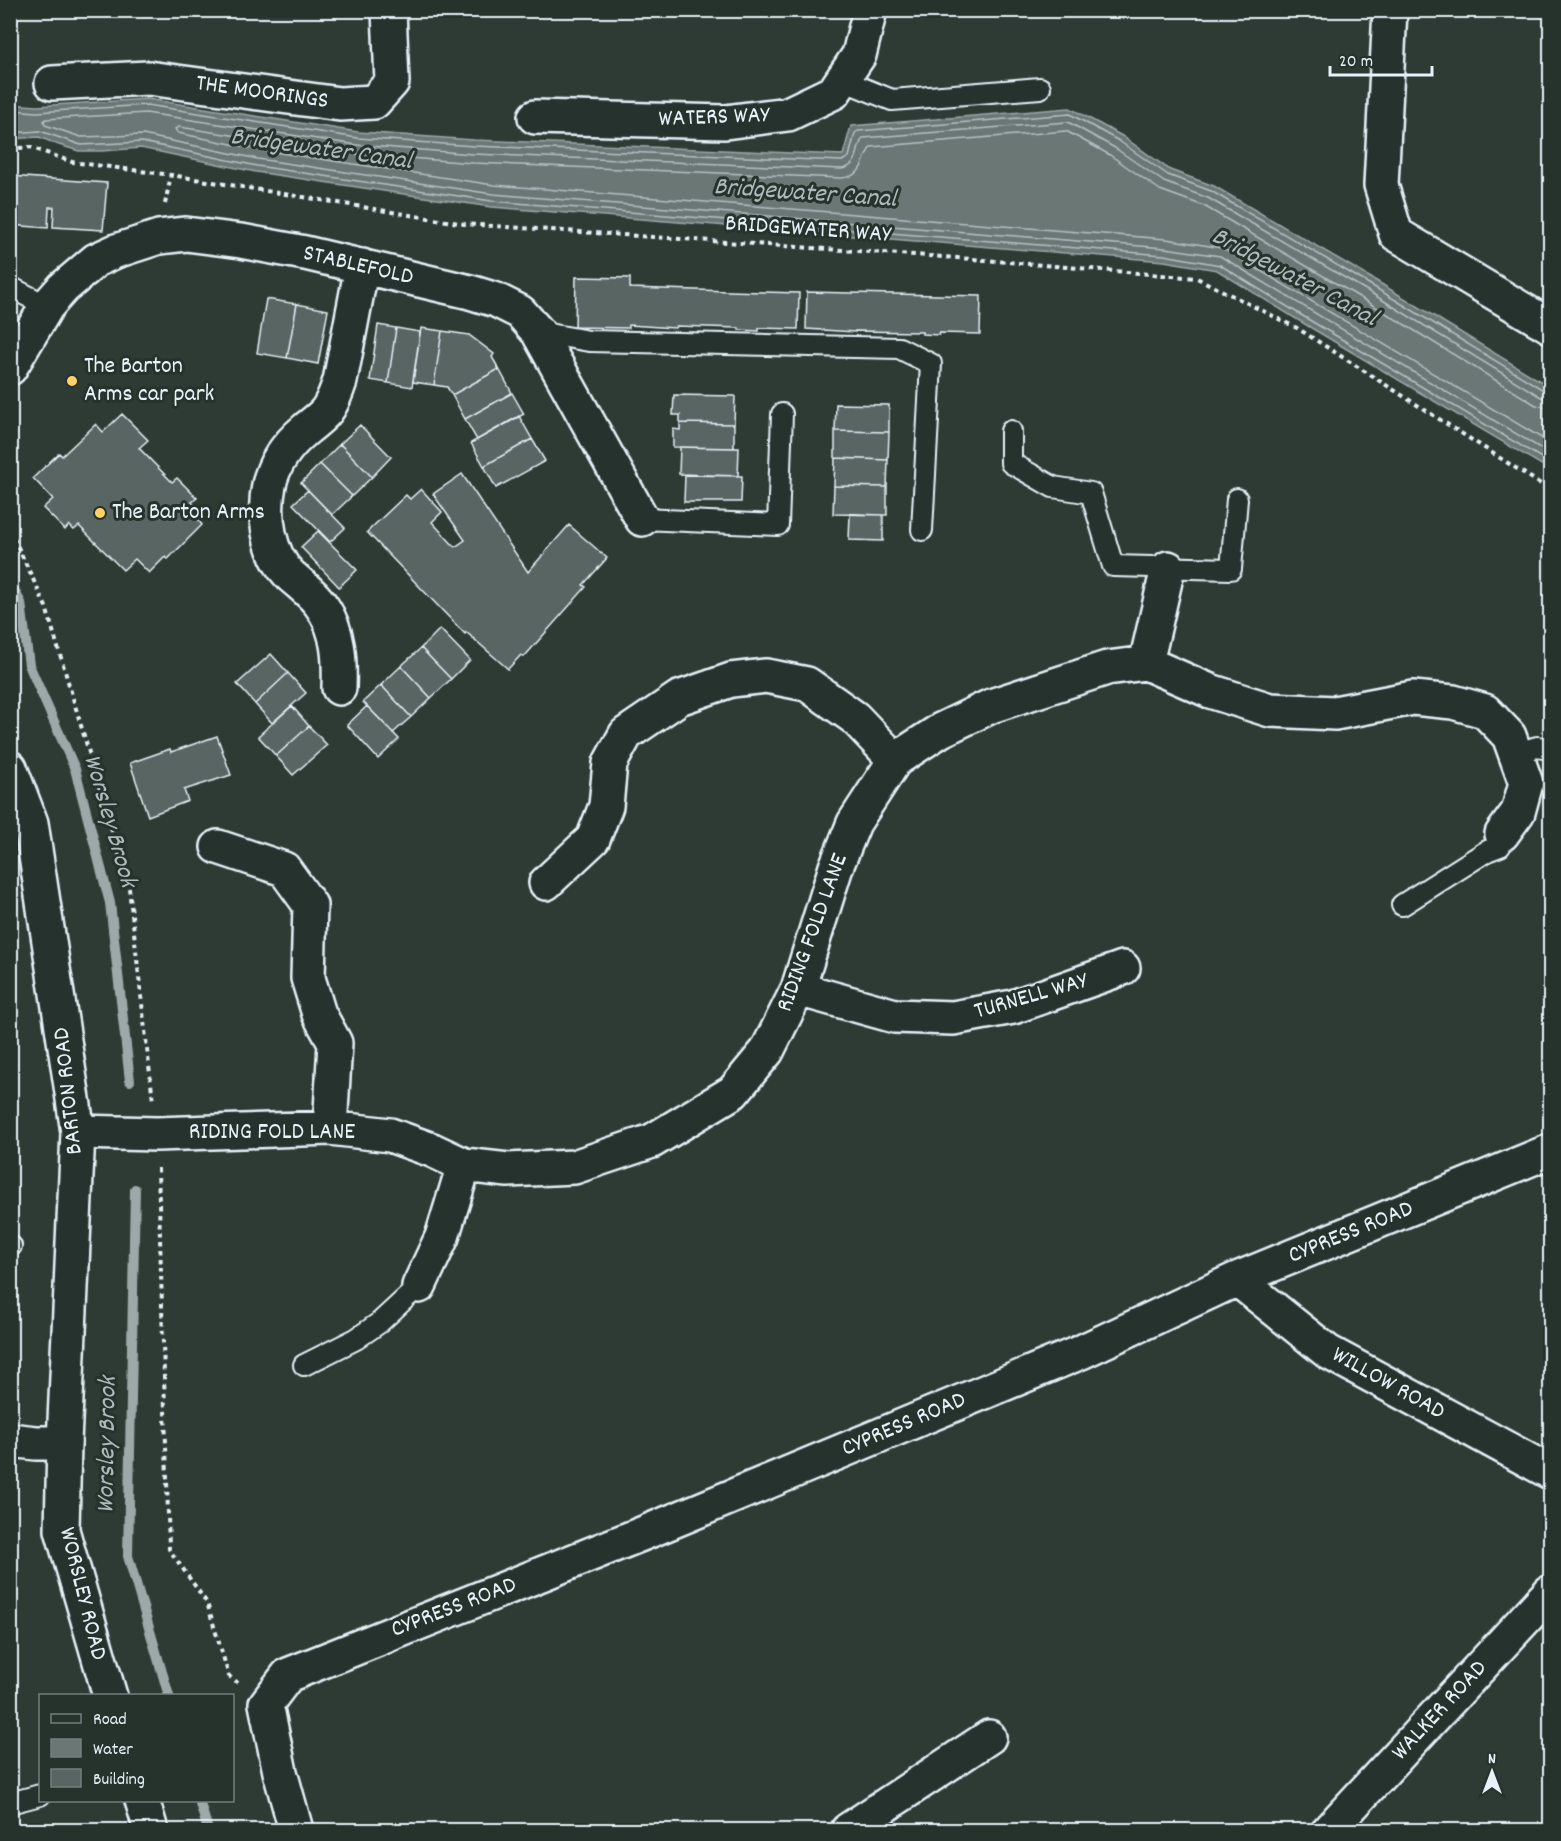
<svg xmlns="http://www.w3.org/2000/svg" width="1561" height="1841" font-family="Dekko,sans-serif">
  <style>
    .water { fill: #6b7775; stroke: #9da8a9; stroke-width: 1.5 }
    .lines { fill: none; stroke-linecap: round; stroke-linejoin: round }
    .shore { stroke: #b6c0c4; stroke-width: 1.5 }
    .stream { stroke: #9da8a9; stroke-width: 10 }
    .building { fill: #596563; stroke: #e8f1f8; stroke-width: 1.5 }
    .lane-casing { stroke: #e8f1f8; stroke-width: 24 }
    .street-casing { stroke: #e8f1f8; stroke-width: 38 }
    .secondary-casing { stroke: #e8f1f8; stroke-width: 38 }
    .path { stroke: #e8f1f8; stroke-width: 4; stroke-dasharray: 4.5 4.5; stroke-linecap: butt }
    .lane { stroke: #26332d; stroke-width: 20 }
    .street { stroke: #26332d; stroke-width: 33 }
    .secondary { stroke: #26332d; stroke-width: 33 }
    .poi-dot { fill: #ffd166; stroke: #26332d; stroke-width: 2 }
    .labels { text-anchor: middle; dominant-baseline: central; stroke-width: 6; stroke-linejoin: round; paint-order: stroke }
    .street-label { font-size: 24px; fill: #e8f1f8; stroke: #26332d }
    .poi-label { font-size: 24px; fill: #e8f1f8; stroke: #26332d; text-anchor: start }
    .water-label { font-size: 26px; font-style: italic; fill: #b0babd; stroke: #26332d }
  </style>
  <rect width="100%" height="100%" fill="#2e3b35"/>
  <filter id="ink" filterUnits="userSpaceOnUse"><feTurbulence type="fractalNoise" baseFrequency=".0167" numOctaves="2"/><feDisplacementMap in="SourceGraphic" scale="12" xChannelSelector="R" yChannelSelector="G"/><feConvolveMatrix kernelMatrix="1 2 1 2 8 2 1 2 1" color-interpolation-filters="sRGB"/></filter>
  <g filter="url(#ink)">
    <path class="water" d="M147,99L358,132L474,140L843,155L851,126L1070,108L1122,136L1170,170L1214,186L1378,282L1550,387V470L1298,320L1217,270L1164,261L491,207L256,172L141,148L102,151H79L59,145L39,137L11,139V104L37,106Z"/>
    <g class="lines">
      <path class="shore" d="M10,110L37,112L147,105L358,138L474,146L842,161L849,157L855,133L858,131L1070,114L1119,141L1168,175L1211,191L1374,287L1545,391L1550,392
        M10,133L40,131L81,145L142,142L257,166L492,201L1164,255L1220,265L1301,315L1550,463
        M1550,399L1541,397L1371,293L1208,198L1164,182L1115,148L1068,122L863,138C855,149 860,166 842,169L473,154L357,145L146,113L46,119L44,121L45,125L81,137L143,135L258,159L493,194L1165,248L1220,256L1550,454
        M1550,408L1536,405L1366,301L1204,206L1160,190L1110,155L1066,131L871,147C860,161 866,175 842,178L473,163L357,154L179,127L175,129L178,133L260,150L494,185L1166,239L1222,248L1550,443"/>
      <path class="stream" d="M10,583L21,603L29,665L75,769L110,903L130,1081
        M135,1189L128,1556L169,1696
        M199,1800L208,1830"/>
    </g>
    <path class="building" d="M10,176L107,183L103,230L53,227L54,207H49L48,228L10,225Z
      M576,277L630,278V288L799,293L798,329L759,328V331L739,330V328L676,326L675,328L629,325V328L575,327Z
      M807,292L981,296L980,334L939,333V335L922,334V332L855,331V332L806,329Z
      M266,299L297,304L287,358L257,353Z
      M297,304L328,310L318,364L287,358Z
      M378,325L396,328L388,383L370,380Z
      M396,328L420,332L412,387L388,383Z
      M421,328L442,331L434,385L413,382Z
      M442,331L469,335L494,354L492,357L499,369L452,395L447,387L434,385Z
      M499,369L512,393L465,419L452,395Z
      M512,393L524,414L477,440L465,419Z
      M674,395L735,396L734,424L680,423V415H673Z
      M836,404L889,405V432L835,431Z
      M122,414L148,440L139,448L172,482L177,478L197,498L192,502L204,515L199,521L202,525L168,559L165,557L149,573L135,559L123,570L79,526L74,530L69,525L65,530L43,508L53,499L33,478L59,453L62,456L96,424L103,432Z
      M519,416L532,439L484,466L471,443Z
      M680,423L734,424V448L673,447V429L680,430Z
      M360,425L391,457L372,477L340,444Z
      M835,431L889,432L888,460L835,458Z
      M532,439L545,461L496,488L484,466Z
      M340,444L372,477L352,496L320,464Z
      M680,447L739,448L738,476L679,474Z
      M835,458L888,460L887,487L834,486Z
      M320,464L352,496L332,515L301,483Z
      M462,474L528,572L569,525L607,558L583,585L586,587L524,657L521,655L508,669L466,632L465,634L367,532L406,495L410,499L421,489L442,512L432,522L455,547L465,540L433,494Z
      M685,475L742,476L741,502H684Z
      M834,486L887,487V515L833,514Z
      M308,490L345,528L330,542L293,504Z
      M850,514L883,515V541L849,540Z
      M318,531L357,570L339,587L301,547Z
      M440,629L470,660L451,679L421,648Z
      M421,648L451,679L431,698L401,666Z
      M271,654L288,673L255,704L237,684Z
      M401,666L431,698L411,717L381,685Z
      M288,673L306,693L272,723L255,704Z
      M381,685L411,717L393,733L363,702Z
      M292,706L309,726L276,756L258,736Z
      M367,706L399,739L378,759L347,725Z
      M309,726L327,745L293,775L276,756Z
      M217,736L231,775L184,790L188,801L148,816L130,763L170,749L171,752Z"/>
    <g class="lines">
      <defs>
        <path id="lane" d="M842,80L892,100L1040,88
          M10,287L47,306
          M538,332L589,341L899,348L931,364L922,530
          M1011,431V463L1053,487L1091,493L1113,566L1231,569L1237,499
          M642,519L778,525L782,414
          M1514,754L1537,747L1550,749
          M1402,905L1487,851L1500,846L1502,834
          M10,1246H11
          M304,1365L356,1339L379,1323L419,1286
          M10,1803L40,1795"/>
        <path id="street" d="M1390,10L1381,185L1396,234L1550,326
          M52,83L148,78L340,104L374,102L392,82L389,10
          M535,117L725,122L788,114L834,92L859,55L870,10
          M10,368L47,306L63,288L96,260L116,251L159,237L186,234L241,241L305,253L470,292L496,300L520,312L538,332L642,519
          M1146,663L1168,568
          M339,688C340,660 339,632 323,608C315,595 302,586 291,576C268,554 263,515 269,485C274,461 288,444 306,429C314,422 324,416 329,407C334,399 337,390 340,381L362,266
          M218,847L284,869L310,905L308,978L319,1014L335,1043L330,1128
          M546,883L593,839L606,806L610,763L626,734L679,698L731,680L766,676L807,684L855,718L895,760
          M798,989L895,1016L953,1018L1013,1007L1123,968
          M78,1132L157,1134L330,1128L390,1135L432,1150L464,1165L508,1170L574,1167L652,1141L733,1092L767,1051L798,989L836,867L854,823L895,760L941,730L991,706L1107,668L1146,663L1210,691L1270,710L1335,713L1413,698L1453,702L1485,711L1509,736L1526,783L1518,812L1502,834
          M1237,1279L1328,1352L1550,1472
          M419,1286L442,1237L464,1165
          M10,1440L36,1443H64
          M296,1830L280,1772L266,1704L288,1675L644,1533L1081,1352L1237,1279L1550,1151
          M848,1830L989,1737
          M1329,1830L1550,1592"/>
        <path id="secondary" d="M10,768L31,823L78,1132L64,1443L62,1530L110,1696
          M142,1800L151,1830"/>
      </defs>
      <use href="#lane" class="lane-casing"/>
      <use href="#street" class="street-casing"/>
      <use href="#secondary" class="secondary-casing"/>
      <path class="path" d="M10,149L30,147L72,162L171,175L464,224L972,259L1197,278L1297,328L1550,490
        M165,204L171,175
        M10,530L46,607L129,888L153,1101
        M158,1168L169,1549L207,1603L229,1676L238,1683"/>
      <use href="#lane" class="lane"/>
      <use href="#street" class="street"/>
      <use href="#secondary" class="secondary"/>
    </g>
  </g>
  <g class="poi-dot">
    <circle cx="72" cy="381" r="6"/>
    <circle cx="100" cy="513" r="6"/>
  </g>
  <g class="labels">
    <g class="street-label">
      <text transform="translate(262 93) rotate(8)">THE MOORINGS</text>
      <text transform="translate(714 118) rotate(-2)">WATERS WAY</text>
      <text transform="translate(808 230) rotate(4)">BRIDGEWATER WAY</text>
      <text transform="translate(358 266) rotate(13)">STABLEFOLD</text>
      <text transform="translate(813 933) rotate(-70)">RIDING FOLD LANE</text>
      <text transform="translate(1031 997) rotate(-16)">TURNELL WAY</text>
      <text transform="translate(69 1091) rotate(-96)">BARTON ROAD</text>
      <text x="272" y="1133">RIDING FOLD LANE</text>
      <text transform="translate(1351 1233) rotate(-22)">CYPRESS ROAD</text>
      <text transform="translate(1388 1384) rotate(29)">WILLOW ROAD</text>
      <text transform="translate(904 1425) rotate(-23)">CYPRESS ROAD</text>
      <text transform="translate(82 1594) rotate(76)">WORSLEY ROAD</text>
      <text transform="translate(454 1608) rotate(-21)">CYPRESS ROAD</text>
      <text transform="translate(1440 1711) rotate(-47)">WALKER ROAD</text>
    </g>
    <g class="poi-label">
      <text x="84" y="367">The Barton<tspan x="84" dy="28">Arms car park</tspan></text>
      <text x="112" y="513">The Barton Arms</text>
    </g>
    <g class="water-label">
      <text transform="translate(321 150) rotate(8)">Bridgewater Canal</text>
      <text transform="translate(805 194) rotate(4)">Bridgewater Canal</text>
      <text transform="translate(1294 278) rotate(28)">Bridgewater Canal</text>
      <text transform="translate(109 821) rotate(74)">Worsley Brook</text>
      <text transform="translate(108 1445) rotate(-89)">Worsley Brook</text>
    </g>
  </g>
  <rect width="1561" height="1841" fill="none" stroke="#26332d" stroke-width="36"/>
  <rect x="18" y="18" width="1525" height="1805" fill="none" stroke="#e8f1f8" stroke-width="2" filter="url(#ink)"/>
  <rect x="39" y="1694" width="195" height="108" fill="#26332d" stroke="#747f7e" stroke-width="1.5"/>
  <rect x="51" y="1714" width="30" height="9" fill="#26332d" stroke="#747f7e" stroke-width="1.5"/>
  <text x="93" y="1724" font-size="18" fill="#e8f1f8">Road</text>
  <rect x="51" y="1739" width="30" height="18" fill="#6b7775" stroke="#747f7e" stroke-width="1.5"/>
  <text x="93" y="1754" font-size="18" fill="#e8f1f8">Water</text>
  <rect x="51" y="1769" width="30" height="18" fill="#596563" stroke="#747f7e" stroke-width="1.5"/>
  <text x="93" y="1784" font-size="18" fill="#e8f1f8">Building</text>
  <g transform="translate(1492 1772)" stroke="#26332d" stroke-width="4.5" paint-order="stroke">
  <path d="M0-4.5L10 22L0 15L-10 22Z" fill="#e8f1f8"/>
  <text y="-9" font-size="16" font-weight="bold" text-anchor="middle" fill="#e8f1f8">N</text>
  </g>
  <path d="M1330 66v9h102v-9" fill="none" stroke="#e8f1f8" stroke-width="3"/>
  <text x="1339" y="66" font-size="18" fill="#e8f1f8" stroke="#26332d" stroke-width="4.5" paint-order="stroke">20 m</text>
</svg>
